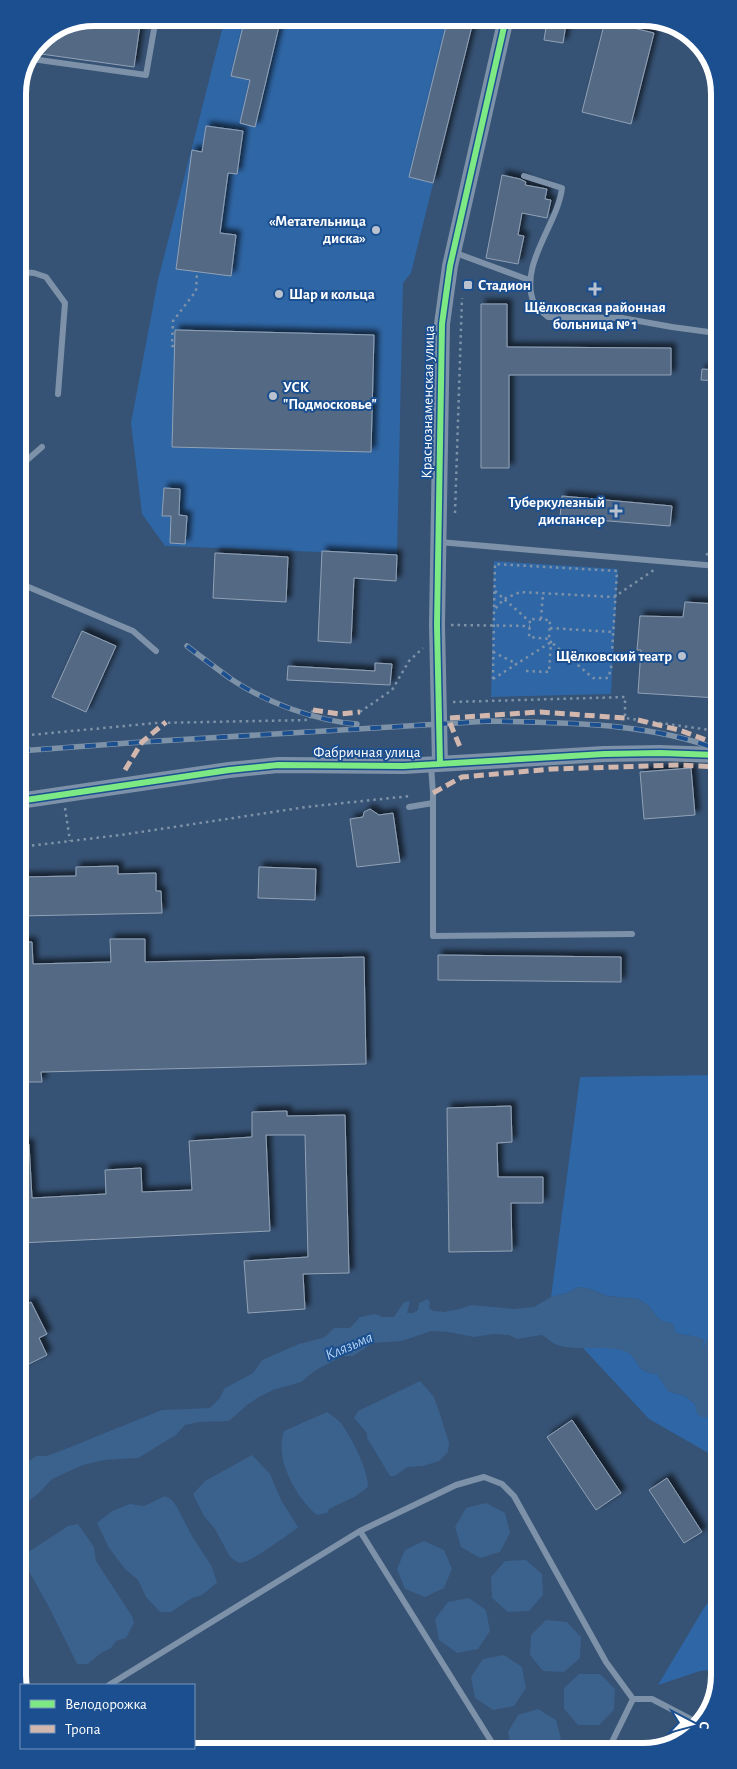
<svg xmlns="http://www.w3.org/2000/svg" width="737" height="1769" font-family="'Alegreya Sans',sans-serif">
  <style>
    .green { fill: #2f66a5 }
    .water { fill: #3b618d }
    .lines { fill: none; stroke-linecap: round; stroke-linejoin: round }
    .stream { stroke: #3b618d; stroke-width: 4 }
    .building { fill: #526984; stroke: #92a2b6; filter: url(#shadow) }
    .path { stroke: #7d92a8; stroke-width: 2.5; stroke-dasharray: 2.5 4; stroke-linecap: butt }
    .service { stroke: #7d92a8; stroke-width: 6 }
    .tertiary { stroke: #7d92a8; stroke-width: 16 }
    .rail-casing { stroke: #7e92a7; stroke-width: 5.5 }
    .rail { stroke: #1b4f8f; stroke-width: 4; stroke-dasharray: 11; stroke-linecap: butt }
    .quiet { stroke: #d1b7ad; stroke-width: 5; stroke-dasharray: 10 5; stroke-linecap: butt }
    .cycleway-casing { stroke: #1b4f8f; stroke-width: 9 }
    .cycleway { stroke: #7ce984; stroke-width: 6 }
    .poi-dot { fill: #b9c2ce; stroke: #1b4f8f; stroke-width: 2 }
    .labels { text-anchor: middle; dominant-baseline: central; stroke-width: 4; stroke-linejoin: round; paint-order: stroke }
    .poi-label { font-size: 15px; font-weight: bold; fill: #fff; stroke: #1b4f8f; text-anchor: end }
    .street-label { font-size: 15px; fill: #fff; stroke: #1b4f8f }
    .water-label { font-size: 16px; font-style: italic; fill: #b5d3f5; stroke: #1b4f8f }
    .rim { fill: none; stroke: #fff; stroke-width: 6 }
  </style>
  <defs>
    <filter id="shadow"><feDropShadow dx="4.5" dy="-4.5" stdDeviation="2.5" flood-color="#0009"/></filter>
  </defs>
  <rect width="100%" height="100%" fill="#365274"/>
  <path class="green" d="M225,18H474L411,273L403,283L397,555L165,546L142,514L131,423L158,280Z
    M494,561L618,569L611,694L491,697Z
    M718,1075L719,1357L716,1354L702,1346L704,1340C696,1335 685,1336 676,1333L673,1324L662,1321L657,1317L648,1305L638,1299L607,1296L590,1289L579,1287L567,1293L551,1297L580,1077Z
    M582,1347C595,1348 614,1345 626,1351C641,1359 633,1372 657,1374L668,1391L685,1396L695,1404L702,1417L719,1418V1459L649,1419Z
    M719,1589V1669L700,1671L658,1685L704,1608Z"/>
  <path class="water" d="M579,1287L590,1289L607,1296L638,1299L648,1305L657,1317L662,1321L673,1324L676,1333C685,1336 696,1335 704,1340L702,1346L716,1354L719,1357V1418L702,1417L697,1414L695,1404L685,1396L668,1391L657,1374C633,1372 640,1356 624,1351C602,1343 576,1353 555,1344C550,1342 547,1337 542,1335L517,1339L509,1335L494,1334L474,1337L448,1332L431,1331L402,1341L373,1343L353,1356H343L316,1370L301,1382L273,1390L259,1397L247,1405L229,1421L199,1422L185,1425L176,1435L138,1458L104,1460L83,1465L52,1479L39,1493L21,1507V1467L36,1456H46L58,1452L162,1410L210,1408L219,1399L225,1388L253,1373L262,1360L299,1344L325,1337L334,1328H350L360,1317L375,1314L382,1317H394L404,1302L410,1301L407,1313H413L418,1310L419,1303L428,1299L430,1303L429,1308L434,1311L444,1312L459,1309L472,1305L514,1309L534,1307L551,1297L567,1293Z
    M420,1381L434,1397L439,1411L449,1443L448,1452L439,1461L423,1466L407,1467L395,1476H390L367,1438V1433L354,1418L358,1411Z
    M327,1412C331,1415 336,1418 340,1422C351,1436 368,1469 368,1487L356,1496L329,1509L327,1513L317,1515C296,1497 274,1459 284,1431Z
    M252,1455L270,1474L281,1500L298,1527C296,1530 252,1560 247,1561C245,1562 242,1562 239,1563L230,1557L215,1529L204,1516L193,1494L205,1481Z
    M165,1496L172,1500L177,1507L192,1536L212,1567L217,1583L202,1595L192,1598L171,1612H160L146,1597L138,1580L125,1569L109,1548L97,1523L112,1511L130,1504L144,1506Z
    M486,1503L505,1513L510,1533L500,1552L480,1558L461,1547L455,1527L466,1508Z
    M78,1524L94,1547L96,1561L132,1616L134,1623L126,1638L116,1641L111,1648L101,1653L88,1664H77L50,1609L25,1564L27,1553L68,1526Z
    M424,1541L444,1550L452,1569L444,1588L425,1597L405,1589L397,1569L405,1550Z
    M526,1560L542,1574L543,1595L529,1611L508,1612L492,1598L491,1577L505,1561Z
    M469,1598L486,1610L490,1631L478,1649L457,1653L439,1640L435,1619L448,1602Z
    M546,1620L567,1622L581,1637L580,1658L564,1672L543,1671L530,1655L531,1635Z
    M504,1655L522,1667L526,1688L514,1706L493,1710L475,1698L471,1677L483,1659Z
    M579,1674H600L615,1689L614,1710L599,1725H578L564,1709V1688Z
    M538,1709L556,1720L561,1739L556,1748L512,1749L508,1732L518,1715Z"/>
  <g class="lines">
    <path class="stream" d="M703,1354L719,1316"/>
  </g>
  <path class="building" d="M95,18H141L134,67L34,53L40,40Z
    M245,18H281L255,127L240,123L250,80L231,76Z
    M448,18H474L433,183L409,177Z
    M552,18H567L563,43L544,40L547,21H551Z
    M605,21L654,33L631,124L582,112Z
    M206,126L243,131L237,174L228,173L220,233L236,235L231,276L176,269L192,150L202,152Z
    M502,175L520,179L526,182L525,185L547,189L545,199L551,200L547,218L522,213L518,235L524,236L518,264L486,258Z
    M481,304H507V347L671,348V375H509V468H481Z
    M175,330L374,335L371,452L172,447Z
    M702,369L716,370V381L701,380Z
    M164,488L180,489L179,515L187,516L185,544L170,543L171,516H162Z
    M562,496L672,506L670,526L560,517Z
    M322,551L397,555L396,581L354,578L351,643L318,641Z
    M215,553L288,557L286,602L213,598Z
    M685,602L717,604V698L638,693L641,650H637L640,616L683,617Z
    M82,631L116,646L86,712L52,697Z
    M375,663L392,664L390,685L287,680L288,666L375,671Z
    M691,768L695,815L644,819L640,772Z
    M370,809L379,815L393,813L400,862L357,867L350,819L363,817L364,812Z
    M118,866V874L156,873V891H161L162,913L20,916V877L76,876V867Z
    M259,867L316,869L315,900L258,898Z
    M110,939H145V962L364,957L366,1064L41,1072L42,1082H20V942H32L33,964L111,962Z
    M438,955L621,957V982L438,980Z
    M511,1106L512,1142L497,1143L498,1177H543V1203H511L512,1251L449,1252L447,1108Z
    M287,1111V1116L345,1115L349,1273L303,1274L305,1309L248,1313L244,1261L308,1257L305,1135H266L270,1231L20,1243V1144H29L32,1198L106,1194L105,1170L141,1168L142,1192L192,1190L189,1141L252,1137V1112Z
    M31,1302L47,1334L39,1338L47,1355L21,1368V1307Z
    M572,1420L621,1493L596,1510L547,1437Z
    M667,1478L702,1532L684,1543L649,1490Z"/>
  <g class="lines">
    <path class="path" d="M174,346H172L173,321L196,291L197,272
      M455,513L462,298
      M706,555L717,547
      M495,591L529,621
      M541,619L543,593
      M451,625L530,626
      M550,628L613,632
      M493,652L517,664
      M526,671L549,672L551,642L549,639L550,620L530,619L529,637L549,639
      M493,679L551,642L593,678H608L611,669L617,571L495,564L494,610
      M493,679L494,610L504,599L520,592L614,597L654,570
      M453,702L625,697V718L717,731
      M360,712L392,690L409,661L423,648
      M19,736L156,723L309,720L313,710
      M65,808L70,841
      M19,847L121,835L306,807L410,796"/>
    <path class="service" d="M32,59L146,75L156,18
      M524,176L562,188C558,224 518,265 534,303C536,308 544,313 548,317L622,318L672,327L716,333
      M453,252L529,280
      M18,272L34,273L46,277L65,303L58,394
      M19,467L42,447
      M439,542L717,566
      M19,583L133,631L156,651
      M431,766L433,793V936L632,934
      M409,807L433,803
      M360,1531L496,1749
      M109,1685L360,1531L456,1485L484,1477L502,1484L514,1496L606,1662L633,1699H652L700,1724
      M609,1748L633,1699"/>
    <path class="tertiary" d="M440,764L437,625L442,324L450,266L506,18
      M19,801L229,770L278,765L404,766L604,754L660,753L717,755"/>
    <defs>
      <path id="rail" d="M187,646C201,657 216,668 231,679C265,702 316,721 357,724
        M19,751L142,742L490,721C566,723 645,722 717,749"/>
    </defs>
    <use href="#rail" class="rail-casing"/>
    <use href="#rail" class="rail"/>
    <path class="quiet" d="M313,710L339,714L360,712
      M450,718L540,712L625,718
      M638,720L679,730L717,744
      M450,723L460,747V751
      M125,770L142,742L166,722
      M433,793L462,777L552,769L679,765L717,767"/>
    <defs>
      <path id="cycleway" d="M440,764L437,625L442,324L450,266L506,18
        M19,801L229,770L278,765L404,766L604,754L660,753L717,755"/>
    </defs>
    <use href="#cycleway" class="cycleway-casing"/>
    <use href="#cycleway" class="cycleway"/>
  </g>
  <g class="poi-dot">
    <circle cx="376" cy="230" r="5"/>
    <rect x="463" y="280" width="10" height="10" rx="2.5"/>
    <path d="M592.5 281.5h5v5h5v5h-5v5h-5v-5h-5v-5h5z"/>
    <circle cx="279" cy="294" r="5"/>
    <circle cx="273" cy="396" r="5"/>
    <path d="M613.5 503.5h5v5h5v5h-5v5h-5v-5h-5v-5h5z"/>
    <circle cx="682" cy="656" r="5"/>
  </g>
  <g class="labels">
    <g class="poi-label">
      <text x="366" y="221">«Метательница<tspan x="366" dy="17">диска»</tspan></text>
      <text x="478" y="285" text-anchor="start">Стадион</text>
      <text x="289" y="294" text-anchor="start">Шар и кольца</text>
      <text x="595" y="307" text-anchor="middle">Щёлковская районная<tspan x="595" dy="17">больница № 1</tspan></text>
      <text x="283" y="387" text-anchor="start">УСК<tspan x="283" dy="17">"Подмосковье"</tspan></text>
      <text x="605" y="502">Туберкулезный<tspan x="605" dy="17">диспансер</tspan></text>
      <text x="672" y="656">Щёлковский театр</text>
    </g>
    <g class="street-label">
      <text transform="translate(428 402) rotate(-89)">Краснознаменская улица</text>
      <text x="367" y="752">Фабричная улица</text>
    </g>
    <g class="water-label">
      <text transform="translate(349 1346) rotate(-23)">Клязьма</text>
    </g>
  </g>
  <path d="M0 0H737V1769H0ZM94 26H643A68 68 0 0 1 711 94V1675A68 68 0 0 1 643 1743H94A68 68 0 0 1 26 1675V94A68 68 0 0 1 94 26Z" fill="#1b4f8f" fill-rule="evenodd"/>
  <path class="rim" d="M94 26H643A68 68 0 0 1 711 94V1675A68 68 0 0 1 643 1743H94A68 68 0 0 1 26 1675V94A68 68 0 0 1 94 26Z"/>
  <rect x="20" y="1684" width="175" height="65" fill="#1b4f8f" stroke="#7695bc"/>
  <rect x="30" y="1700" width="25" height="8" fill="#7ce984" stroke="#7695bc"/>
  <text x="65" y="1709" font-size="15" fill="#ffffff">Велодорожка</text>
  <rect x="30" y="1725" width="25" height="8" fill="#d1b7ad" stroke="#7695bc"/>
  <text x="65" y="1734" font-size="15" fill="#ffffff">Тропа</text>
  <g transform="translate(692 1724) rotate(96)" stroke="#1b4f8f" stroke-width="4" paint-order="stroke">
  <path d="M0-4L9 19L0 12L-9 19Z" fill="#ffffff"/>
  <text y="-8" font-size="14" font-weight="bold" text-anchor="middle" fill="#ffffff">С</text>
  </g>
</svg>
